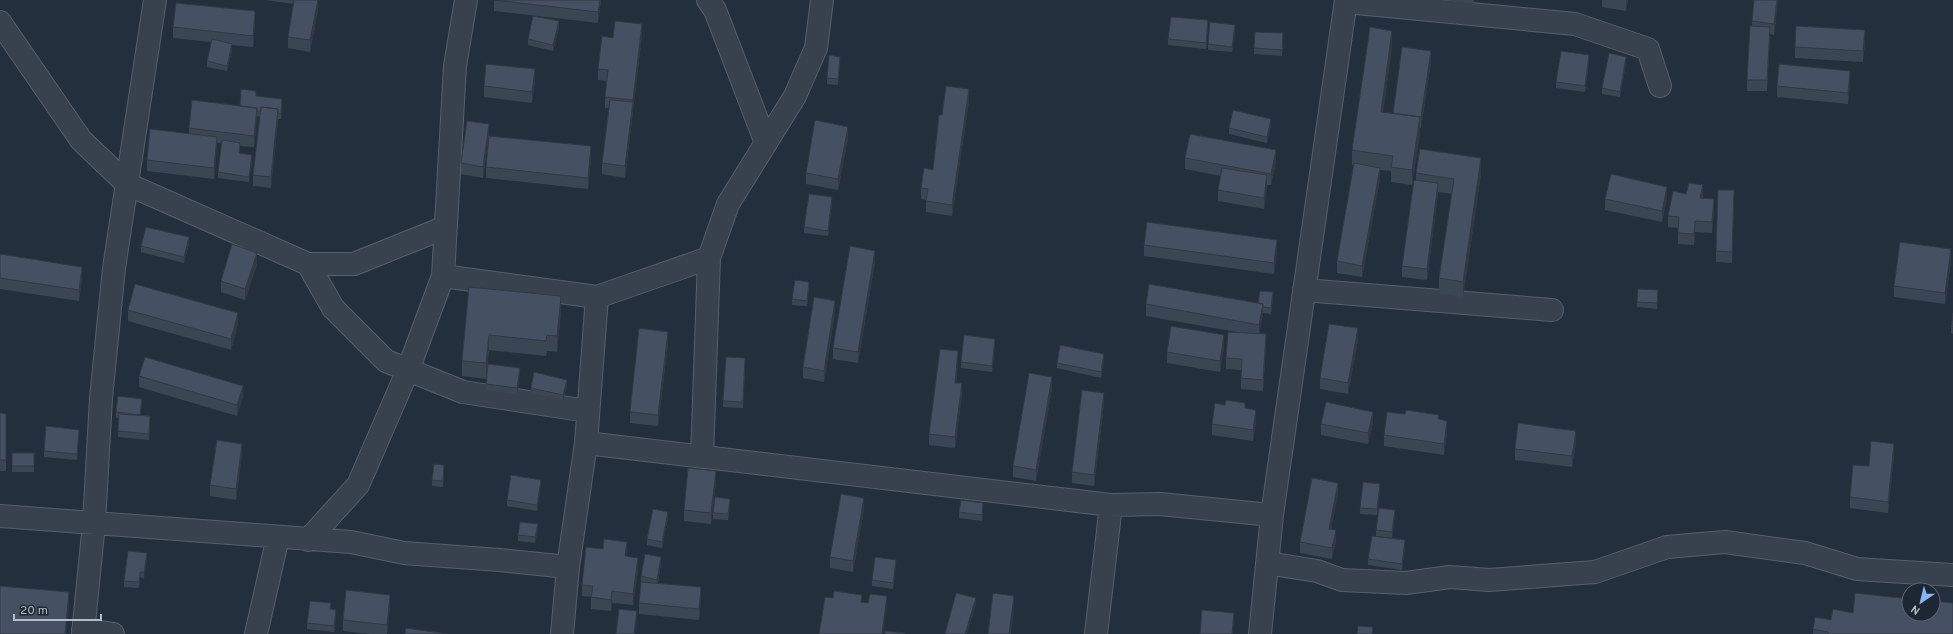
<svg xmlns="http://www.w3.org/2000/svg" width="1953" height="634" font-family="Overpass,sans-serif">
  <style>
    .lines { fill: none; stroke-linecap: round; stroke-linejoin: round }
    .minor-casing { stroke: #565f6c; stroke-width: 24 }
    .minor { stroke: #38414e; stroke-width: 22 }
    .wall { fill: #3b4654 }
    .shaded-wall { fill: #303945 }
    .building { fill: #455162; stroke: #303945 }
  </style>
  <rect width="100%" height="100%" fill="#242f3e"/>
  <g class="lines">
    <defs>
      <path id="minor" d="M708,0L715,10L766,143
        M1346,2L1575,24L1648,49L1660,86
        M0,22L81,140L127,184L308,264H354L446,227
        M308,264L333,308L386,361L463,392L588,411
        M443,276L597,297L709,258L728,204L795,96L816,48L822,0
        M1304,290L1552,310
        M586,443L1111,505L1160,504L1272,515
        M702,457L709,258
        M0,516L351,542L404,553L499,560L568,567
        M308,540L358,485L408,370L443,276L455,66L466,0
        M1267,563L1317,571L1342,580L1406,583L1450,577L1489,580L1595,572L1667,547L1725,542L1805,553L1857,569L1953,575
        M83,630L113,634
        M83,634L94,523L101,398L114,268L155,0
        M256,634L278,537
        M562,634L568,567L586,443L597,297
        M1096,634L1111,505
        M1260,634L1272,515L1346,0"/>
    </defs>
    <use href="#minor" class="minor-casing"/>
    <use href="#minor" class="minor"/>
  </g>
  <path class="wall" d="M265,0H318V10L310,52L288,48V37L294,4Z
    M494,0H601L598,23L494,11Z
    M1443,0H1474L1473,4Z
    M1602,0H1628L1626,11L1602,7Z
    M1754,0H1778L1774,35L1770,34L1767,91H1747V80Z
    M255,22L253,47L232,45V50L227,71L207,67V61L211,42L173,38V27Z
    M1208,26L1206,49L1168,45V39Z
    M559,27L553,51L528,45V39Z
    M1235,31L1232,52L1208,50V44Z
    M642,35L625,178L602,174V163L609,108H605V97L607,81L598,80V69L613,38Z
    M1283,39L1282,56L1254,54V48Z
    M1865,41L1863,62L1795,58V47Z
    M1392,46L1383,112L1393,113L1431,62L1421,128H1420V133L1412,185L1391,182V171L1380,170V179L1362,277L1337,273V261L1354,166L1352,165V150Z
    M1589,61L1585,92L1556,88V82Z
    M840,62L838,85L827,84V78Z
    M1626,63L1620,97L1602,94V88Z
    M535,80L532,103L484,97V86Z
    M1850,82L1848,104L1777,97V86Z
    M256,96L282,105L281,119H278L271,188L253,186V175L260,117L257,116L254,147L240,146V153L252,161L249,182L218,178V172L222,143H217L214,179L147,171V160L189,134V128L240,106Z
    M969,100L952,216L926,212V200L921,199V188L933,170L942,115Z
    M1271,125L1267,143L1229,134V128Z
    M489,135L483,178L461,174V163Z
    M848,138L838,190L806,184V173Z
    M591,157L588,189L486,178V167Z
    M1185,158L1276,161L1271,185H1267L1264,209L1218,201V190L1221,176L1185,169Z
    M1416,173L1481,174L1463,297L1439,294V278L1452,194L1438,192L1427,280L1402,277V266L1416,180Z
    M1686,194L1703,196L1702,198L1714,210L1712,233L1695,232L1694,245L1678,244V228L1668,227V216Z
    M1667,198L1662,222L1605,210V199Z
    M1734,201L1732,263L1716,262V251Z
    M832,203L828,236L804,233V227Z
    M189,243L184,263L141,252V246Z
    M1144,245L1277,251L1274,274L1144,256Z
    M0,254L82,278L79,301L0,289Z
    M1951,260L1945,304L1894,297V286Z
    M875,262L858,363L833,359V348Z
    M257,264L245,300L221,292V281Z
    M469,287L561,312L557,352L547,351L546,356L489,350L486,379L462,376V361Z
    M809,287L807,306L792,305V299Z
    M1658,296L1657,309L1637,307V302Z
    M1273,298L1271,314L1263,313L1259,334L1266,345L1263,391L1241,389V370L1226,369V358L1242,333L1146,316V304L1258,303Z
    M128,310L238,324L231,350L128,321Z
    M835,312L824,382L803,378V367Z
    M1953,313V334L1951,333V327Z
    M1358,339L1348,394L1320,389V378Z
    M668,343L658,426L630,423V412Z
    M995,345L992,372L961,368V362Z
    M1224,346L1220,372L1167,363V352Z
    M1104,360L1101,378L1057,368V363Z
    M958,362L956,383L962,394L955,448L929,445V434Z
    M745,364L743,408L723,407V401Z
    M520,373L517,394L486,390V384Z
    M139,376L243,397L237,416L139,387Z
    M567,386L563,400L531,393V388Z
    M1052,388L1036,481L1013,477V466Z
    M1104,404L1094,486L1072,483V472Z
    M142,405L140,416L150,422L149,440L118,437L119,418H116V412Z
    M1245,408L1256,421L1253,441L1212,435V424Z
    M0,413L6,414V471H0Z
    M1439,420L1447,432L1444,455L1384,446V435Z
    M1373,423L1368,444L1321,435V424Z
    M79,435L77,460L44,457V451Z
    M1576,442L1572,467L1515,460V449Z
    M12,453H34V472H12Z
    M242,455L236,500L210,496V485Z
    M1894,455L1888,513L1850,508V497L1869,466Z
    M444,471L443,487L432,486V480Z
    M716,482L711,524L684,521V510Z
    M541,486L537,511L507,506V500Z
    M1380,490L1377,515L1360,514V508Z
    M1338,494L1331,529L1336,541L1332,559L1300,553V542Z
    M730,505L728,520L713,519V513Z
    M864,509L853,572L830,568V557Z
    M983,509L982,521L959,518V512Z
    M1395,515L1392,538L1376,536V530Z
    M668,517L662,548L647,545V539Z
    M538,530L535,543L518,541V535Z
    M1405,546L1402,570L1368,565V559Z
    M627,553L626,556L638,569L633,605L612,603L611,611L591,609V597L582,596V585Z
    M147,559L144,578L140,577L139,588L124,587V581Z
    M661,563L658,583L701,598L699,620L639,614V603L641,582V576Z
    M896,566L893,589L872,586V580Z
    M390,606L387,634H369L343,631V620Z
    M1853,613L1953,634H1813V629L1831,620Z
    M336,616L334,632L307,629V623Z"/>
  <path class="shaded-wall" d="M318,0V10L310,52V40Z
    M600,0H601L598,23V12Z
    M1626,0H1628L1626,11Z
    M1777,0H1778L1774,35V24Z
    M255,11V22L253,47V36Z
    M559,21V27L553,51V45Z
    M642,24V35L625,178V166Z
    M1235,25V31L1232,52V47Z
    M1770,27V38L1767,91V80Z
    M1865,30V41L1863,62V51Z
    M1392,31V46L1381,127V112Z
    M232,44V50L227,71V66Z
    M1431,51V62L1421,128V117Z
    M1589,55V61L1585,92V86Z
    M1626,57V63L1620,97V92Z
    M535,69V80L532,103V92Z
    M1850,71V82L1848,104V93Z
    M969,89V100L952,216V205Z
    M257,108V119L254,147V136Z
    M278,109V120L271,188V177Z
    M1420,117V133L1412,185V170Z
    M1271,119V125L1267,143V137Z
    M489,124V135L483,178V167Z
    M848,127V138L838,190V179Z
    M217,137V148L214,179V168Z
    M591,146V157L588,189V178Z
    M1276,150V161L1271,185V174Z
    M252,155V161L249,182V177Z
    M1481,158V174L1463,297V282Z
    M1380,168V179L1362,277V266Z
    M1267,175V186L1264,209V198Z
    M1438,183V194L1427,280V269Z
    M1703,185V196L1700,209V198Z
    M1667,187V198L1662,222V211Z
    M832,197V203L828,236V231Z
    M1714,199V210L1712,233V222Z
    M1695,221V232L1694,245V234Z
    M189,237V243L184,263V257Z
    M1277,240V251L1274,274V263Z
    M1951,249V260L1945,304V293Z
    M875,251V262L858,363V352Z
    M257,253V264L245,300V289Z
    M82,267V278L79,301V290Z
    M809,282V287L807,306V301Z
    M1273,292V298L1271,314V308Z
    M561,296V312L557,352V336Z
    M835,301V312L824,382V371Z
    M1263,304V315L1259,336V325Z
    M238,313V324L231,350V339Z
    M1358,328V339L1348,394V383Z
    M668,332V343L658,426V415Z
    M1266,334V345L1263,391V380Z
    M489,335V350L486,379V363Z
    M1224,335V346L1220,372V361Z
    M995,339V345L992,372V366Z
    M958,351V362L955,394V383Z
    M1104,354V360L1101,378V372Z
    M520,368V373L517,394V388Z
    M1052,377V388L1036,481V470Z
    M567,380V386L563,400V395Z
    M962,383V394L955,448V437Z
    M243,386V397L237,416V405Z
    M1104,393V404L1094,486V475Z
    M142,399V405L140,421V415Z
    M1256,410V421L1253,441V430Z
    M1373,412V423L1368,444V433Z
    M1447,421V432L1444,455V444Z
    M79,430V435L77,460V454Z
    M1576,431V442L1572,467V456Z
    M242,444V455L236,500V489Z
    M1894,444V455L1888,513V502Z
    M444,465V471L443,487V481Z
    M716,471V482L711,524V513Z
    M541,480V486L537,511V505Z
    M1338,483V494L1329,540V529Z
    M1380,484V490L1377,515V509Z
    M864,498V509L853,572V561Z
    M730,499V505L728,520V514Z
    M983,503V509L982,521V515Z
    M1395,510V515L1392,538V532Z
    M668,512V517L662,548V542Z
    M538,524V530L535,543V537Z
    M1336,530V541L1332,559V548Z
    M1405,540V546L1402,570V564Z
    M627,542V553L625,567V556Z
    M147,553V559L144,578V572Z
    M661,557V563L657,585V580Z
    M638,558V569L633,605V594Z
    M896,560V566L893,589V583Z
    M701,587V598L699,620V609Z
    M612,591V603L611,611V600Z
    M69,592V608L66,634H65Z
    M390,595V606L387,634V625Z
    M887,596V607L883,634H882Z
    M1014,596V607L1011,634H1009Z
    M976,598V604L967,634H965Z
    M336,610V616L334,632V626Z
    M637,611V617L635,634H634Z
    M1234,613V624L1233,634H1232Z"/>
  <path class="building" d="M294,0H318L310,40L288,37Z
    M494,0H600L598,12Z
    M1754,0H1777L1774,24L1752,21Z
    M176,3L255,11L253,36L173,27Z
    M533,16L559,21L553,45L528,39Z
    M1171,17L1208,20L1206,43L1168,39Z
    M615,21L642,24L633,100L605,97L608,70L598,69L602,36L613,38Z
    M1210,22L1235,25L1232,47L1208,44Z
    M1750,26L1770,27L1767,80H1747Z
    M1796,26L1865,30L1863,51L1795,47Z
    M1370,27L1392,31L1381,112L1420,117L1412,170L1391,167L1393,156L1352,150Z
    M1255,32L1283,33L1282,50L1254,48Z
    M212,39L232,44L227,66L207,61Z
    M1402,47L1431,51L1421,117L1393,113Z
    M1561,51L1589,55L1585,86L1556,82Z
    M1609,53L1626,57L1620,92L1602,88Z
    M829,55L840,57L838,79L827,78Z
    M486,64L535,69L532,92L484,86Z
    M1779,64L1850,71L1848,93L1777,86Z
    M946,86L969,89L952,205L926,201L928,189L921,188L924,168L933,170L939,115H942Z
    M241,89L256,91V96L282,99L281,114L278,113V109L261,107V111H257V108L240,106Z
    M192,100L257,108L254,136L189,128Z
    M610,100L633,102L625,166L602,163Z
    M261,107L278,109L271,177L253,175Z
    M1233,110L1271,119L1267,137L1229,128Z
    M815,120L848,127L838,179L806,173Z
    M467,121L489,124L483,167L461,163Z
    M150,129L217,137L214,168L147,160Z
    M1190,134L1276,150L1271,174L1185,158Z
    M489,136L591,146L588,178L486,167Z
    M222,140L240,143L239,153L252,155L249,177L218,172Z
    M1420,149L1481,158L1463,282L1439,278L1454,179L1416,173Z
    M1354,163L1380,168L1362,266L1337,261Z
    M1222,168L1267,175L1264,198L1218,190Z
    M1611,174L1667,187L1662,211L1605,199Z
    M1414,180L1438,183L1427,269L1402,266Z
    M1689,183L1703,185L1700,198L1714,199L1712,222L1695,221L1694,234L1678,233L1679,217L1668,216L1673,191L1686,194Z
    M1718,190H1734L1732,252L1716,251Z
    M809,194L832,197L828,231L804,227Z
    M1147,222L1277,240L1274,263L1144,245Z
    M146,227L189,237L184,257L141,246Z
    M1900,242L1951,249L1945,293L1894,286Z
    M232,244L257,253L245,289L221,281Z
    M850,246L875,251L858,352L833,348Z
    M0,254L82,267L79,290L0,278Z
    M795,280L809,282L807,301L792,299Z
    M135,284L238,313L231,339L128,310Z
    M1149,284L1263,304L1259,325L1146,304Z
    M469,287L561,296L557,336L547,335L546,341L489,335L486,363L462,361Z
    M1638,289L1658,290L1657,303L1637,302Z
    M1260,291L1273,292L1271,308L1263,307V304L1258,303Z
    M814,297L835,301L824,371L803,367Z
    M1953,313V328L1951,327Z
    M1329,324L1358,328L1348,383L1320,378Z
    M1171,326L1224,335L1220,361L1167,352Z
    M639,328L668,332L658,415L630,412Z
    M1228,332L1266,334L1263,380L1241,378L1242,359L1226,358Z
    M964,335L995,339L992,366L961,362Z
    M1060,345L1104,354L1101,372L1057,363Z
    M940,349L958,351L955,383H962L955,437L929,434Z
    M145,357L243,386L237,405L139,376Z
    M726,357L745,358L743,402L723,401Z
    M488,364L520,368L517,388L486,384Z
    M534,372L567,380L563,395L531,388Z
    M1029,373L1052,377L1036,470L1013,466Z
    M1082,390L1104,393L1094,475L1072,472Z
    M118,396L142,399L140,415L116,412Z
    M1226,400L1245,403V408L1256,410L1253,430L1212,424L1215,403L1225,405Z
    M1326,402L1373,412L1368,433L1321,424Z
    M1406,410L1439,415L1438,419L1447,421L1444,444L1384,435L1387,412L1405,414Z
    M0,413L6,414V460H0Z
    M119,414L150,416L149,434L118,431Z
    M1518,423L1576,431L1572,456L1515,449Z
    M46,426L79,430L77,454L44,451Z
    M217,440L242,444L236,489L210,485Z
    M1871,441L1894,444L1888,502L1850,497L1853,465L1869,466Z
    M12,453H34V466H12Z
    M434,464L444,465L443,481L432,480Z
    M688,468L716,471L711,513L684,510Z
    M511,475L541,480L537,505L507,500Z
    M1312,478L1338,483L1329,529L1336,530L1332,548L1300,542Z
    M1363,482L1380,484L1377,509L1360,508Z
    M841,494L864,498L853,561L830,557Z
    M715,497L730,499L728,514L713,513Z
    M961,500L983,503L982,515L959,512Z
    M1379,508L1395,510L1392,532L1376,530Z
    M653,509L668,512L662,542L647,539Z
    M520,522L538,524L535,537L518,535Z
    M1372,536L1405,540L1402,564L1368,559Z
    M604,539L627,542L625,556L638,558L633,594L612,591L611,600L591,597L593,586L582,585L586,547L603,549Z
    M128,551L147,553L144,572H140L139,582L124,581Z
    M645,554L661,557L657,580L641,576Z
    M875,557L896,560L893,583L872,580Z
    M641,582L701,587L699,609L639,603Z
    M0,586L69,592L65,634H0Z
    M346,590L390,595L387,625L343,620Z
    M834,591L862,595L861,602L868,603L870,594L887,596L882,634H819L825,597L833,598Z
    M956,593L976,598L965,634H945Z
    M993,593L1014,596L1009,634H988Z
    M1855,593L1909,599V614H1933V601L1953,603V634H1828V632L1813,629L1815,617L1831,620L1833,609L1853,613Z
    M310,601L331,603L330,609L336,610L334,626L307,623Z
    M619,609L637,611L634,634H616Z
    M1202,610L1234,613L1232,634H1200Z
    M1358,626L1373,627L1372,634H1357Z
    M406,628L448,634H405Z
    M885,631L905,633V634H885Z"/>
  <g transform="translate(1921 602) rotate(215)"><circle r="19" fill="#1d2633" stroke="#59626f"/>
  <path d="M0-3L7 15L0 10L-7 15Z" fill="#8ab4f8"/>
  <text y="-6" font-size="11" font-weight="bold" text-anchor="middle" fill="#b4bcc9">N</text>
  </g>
  <path d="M14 614v6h87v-6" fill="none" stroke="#b4bcc9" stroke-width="2"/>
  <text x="20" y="614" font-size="12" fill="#b4bcc9" stroke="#1d2633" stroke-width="3" paint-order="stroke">20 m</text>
</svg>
